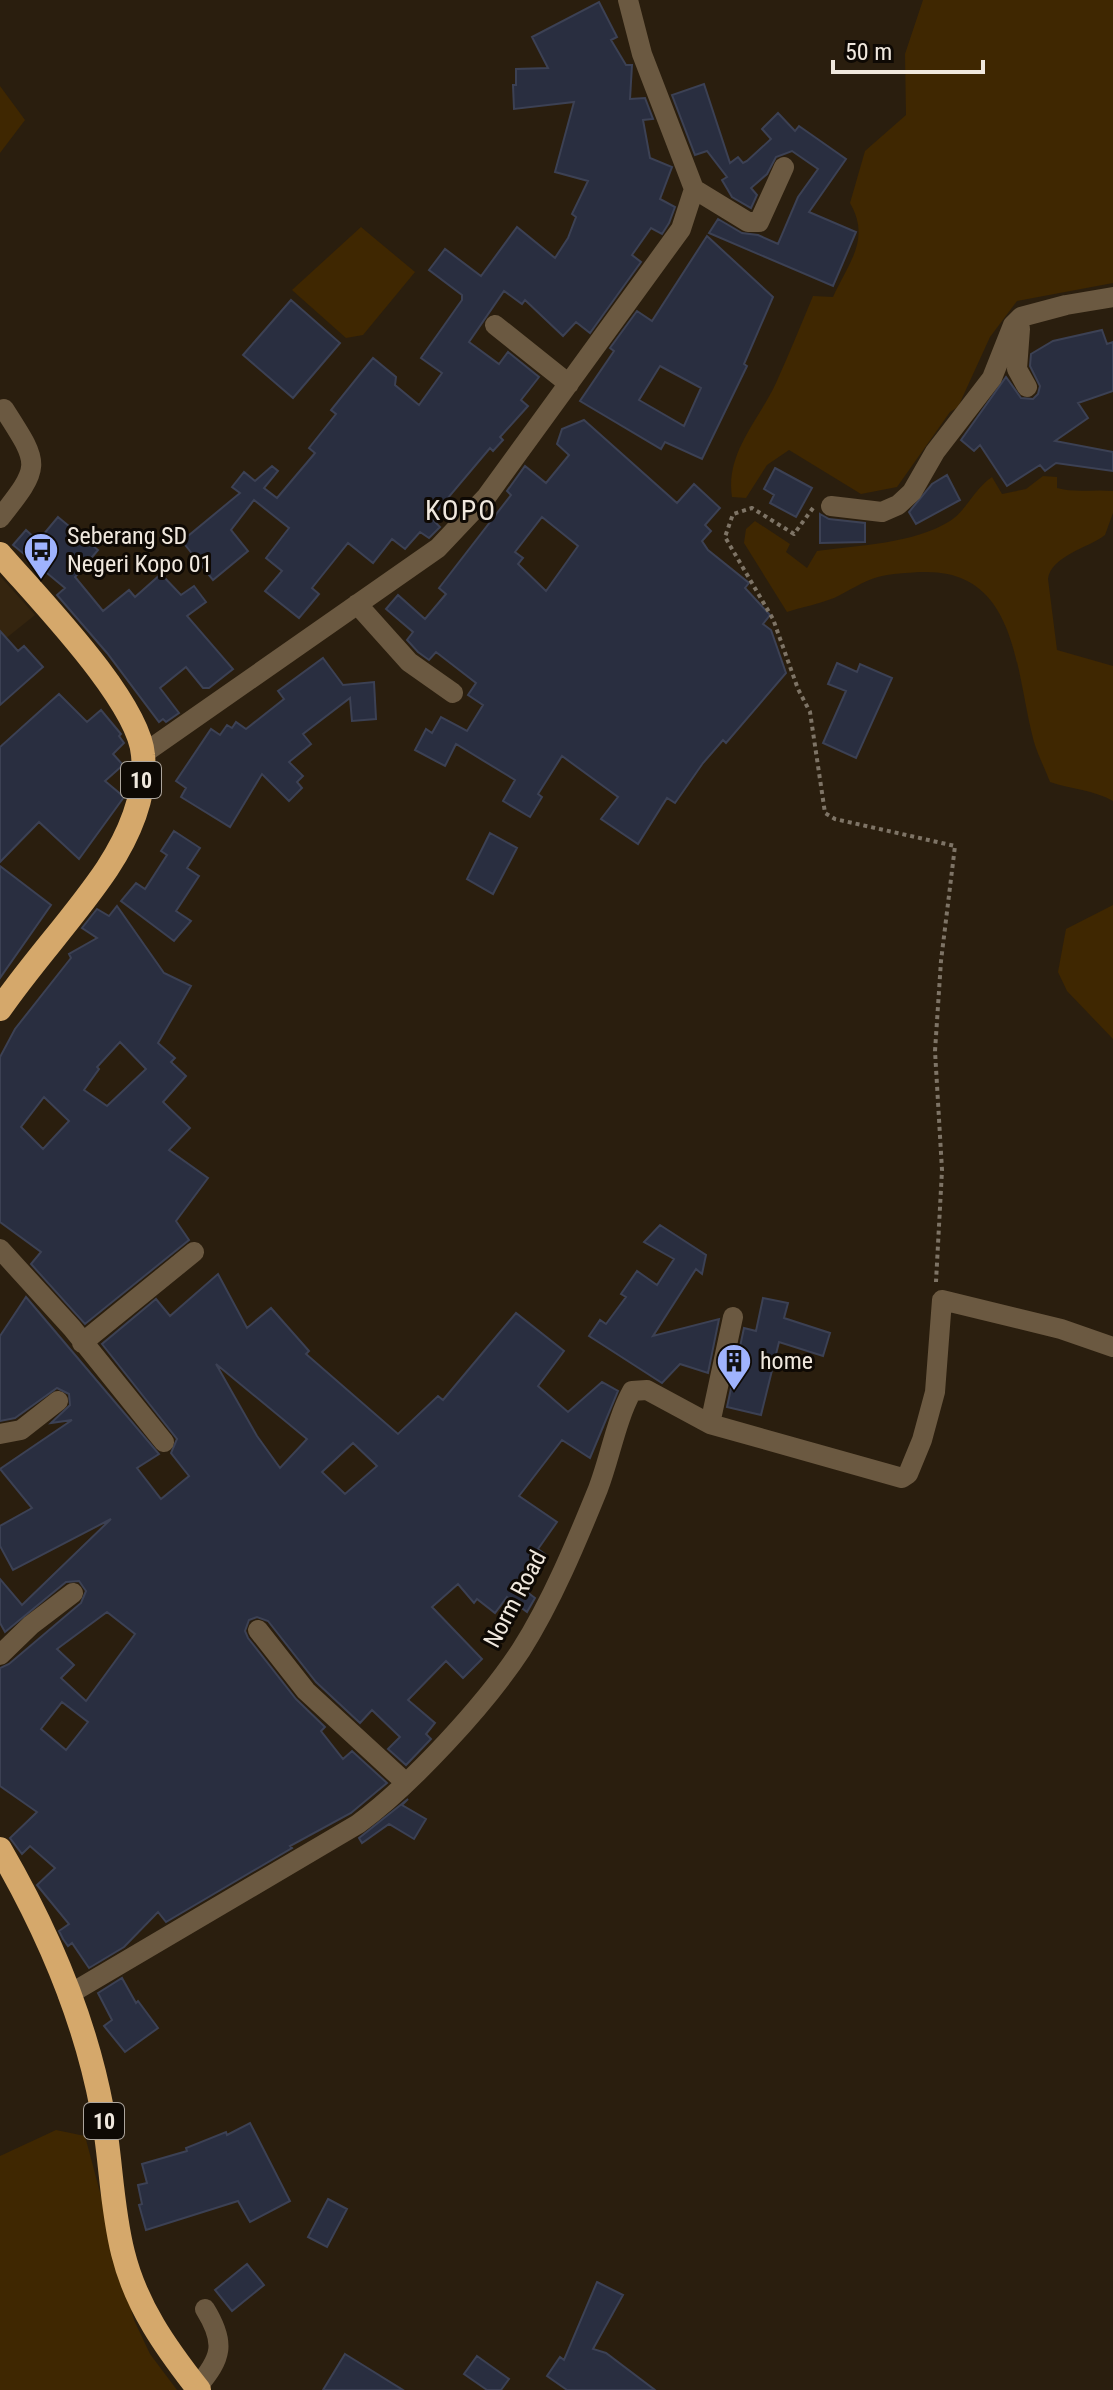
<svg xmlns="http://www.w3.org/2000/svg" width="1113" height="2390" font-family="'Roboto Condensed',sans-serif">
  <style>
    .built { fill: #35250f }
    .green { fill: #3f2701 }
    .building { fill: #292e40; stroke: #3c4154; stroke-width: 2; fill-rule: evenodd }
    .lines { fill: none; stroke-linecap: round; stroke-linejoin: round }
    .path { stroke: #7e7466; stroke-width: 4; stroke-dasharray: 4 4; stroke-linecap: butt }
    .minor { stroke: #6b5941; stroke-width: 20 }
    .highway { stroke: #d5a86b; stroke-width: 24 }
    .labels { text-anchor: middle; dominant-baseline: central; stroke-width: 6; stroke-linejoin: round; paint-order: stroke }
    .shield { fill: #0e0904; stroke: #aca59d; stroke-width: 2 }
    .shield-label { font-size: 22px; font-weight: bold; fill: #f0e8de }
    .poi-label { font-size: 24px; fill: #f0e8de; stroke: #0e0904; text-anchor: start }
    .street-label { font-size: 24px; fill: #f0e8de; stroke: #0e0904 }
    .quarter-label { font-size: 28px; letter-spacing: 2px; fill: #f0e8de; stroke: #0e0904 }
  </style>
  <rect width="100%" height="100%" fill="#2a1e0e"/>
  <path class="built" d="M0,576L35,615L0,643Z"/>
  <path class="green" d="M923,0H1113V283L1017,301L990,337L958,407L950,412L897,487L861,494L789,450L767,465L746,498L732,497C725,453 759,420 776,383C789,354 801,325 813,296L833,297C849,262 871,239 850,203L865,151L906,115L905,54Z
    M0,86L25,120L0,153Z
    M361,227L415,272L363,335L346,338L292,290Z
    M1043,476L1057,477V488C1074,493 1094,489 1113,491V513L1105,535C1088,548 1051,556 1048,579L1057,650L1113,666V801C1094,790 1071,789 1050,782C1045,769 1038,755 1034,742C1015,673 1019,568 921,572C907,573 892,573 878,577C863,581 849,591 834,598C819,604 802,607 787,612L744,543L746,529L755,521L790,544L786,552L807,568L817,551C859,545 913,544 950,521C966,511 975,488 992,477L1002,494L1026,489Z
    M1113,905V1039L1067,991L1058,972L1066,929Z
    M56,2130L85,2136L134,2320L150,2354L177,2390H0V2156Z"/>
  <path class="building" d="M599,2L617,37L611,40L626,65H632L630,99L645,98L653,119L643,120L650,158L672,167L660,199L675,207L669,223L662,234L651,228L632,255L641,262L590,333L576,322L563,336L525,300L522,304L504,291L469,342L499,364L508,352L539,377L521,400L528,406L500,437L503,440L493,451L490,448L431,518L440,527L429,538L420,532L405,549L392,539L373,563L348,543L312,588L319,594L299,618L265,591L282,571L266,558L289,528L254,500L231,530L248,551L213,580L182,541L240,493L232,487L244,472L255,481L272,466L278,471L264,488L277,498L315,453L309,448L336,414L331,410L373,358L396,377L395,385L419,405L442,373L421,358L462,300V295L429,270L445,249L481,276L517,227L555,258L568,238L576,217L572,214L588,181L555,172L574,102L514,109L513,85H516V69L548,68L532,37Z
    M704,84L730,163L738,157L743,163L747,161L771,139L762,129L778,113L795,131L799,126L846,159L809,212L856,232L833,286L709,233L718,219L742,233L758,235L778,244L798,197L818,169L792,151L776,157L767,174L751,188L757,195L751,208L732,197L722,180L727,177L707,151L695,155L672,95Z
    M707,236L773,297L744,364L747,366L702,459L665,442L661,449L580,401L614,351L610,348L637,311L652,321ZM660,366L701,388L684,426L639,400Z
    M291,300L340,343L293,398L243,355Z
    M1102,330L1107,344L1113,342V391L1078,403L1088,418L1055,441L1113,452V471L1056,463L1045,471L1040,465L1007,486L980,445L974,451L961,440L1006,377L1021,398L1033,399L1038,394L1040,386L1030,366L1031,354L1053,341Z
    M584,420L677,503L694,484L720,508L705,525L711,531L702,541L708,550L749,583L745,588L770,615L763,624L771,630L786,673L726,743L723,740L703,763L675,803L667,798L638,844L601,819L618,797L562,756L538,794L542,797L530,817L503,801L515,780L456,744L445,766L415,750L426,729L432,733L441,717L467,731L483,705L468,695L476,683L436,652L429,660L418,652L407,640L413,632L386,609L398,595L425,619L446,594L439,588L511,495L507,491L525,466L546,483L569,455L557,444L562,429ZM542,517L578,546L546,591L518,564L523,558L515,552Z
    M775,468L812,488L796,517L770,503L774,495L764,489Z
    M947,475L960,500L916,524L909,512L932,484Z
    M820,514L829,519L865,523V542L820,543Z
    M58,517L98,550L75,577L103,611L129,590L135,597L161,574L181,595L194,586L206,602L187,616L233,669L209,688H203L186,667L160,688L179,713L166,722L163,719L159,722L107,653L57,595L65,588L13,545L26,530L38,541Z
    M0,631L18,651L24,646L43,667L0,705Z
    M323,658L343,685L374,682L376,719L352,721L350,698L303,734L311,744L289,762L303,776L297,782L302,788L289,801L262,774L230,827L181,797L186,788L176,781L211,729L220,735L227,725L232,728L236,722L246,729L284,699L278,691Z
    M837,663L857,672L860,664L892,678L856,758L823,743L846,691L828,684Z
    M59,694L87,722L101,710L121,734L119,736L124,743L113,754L123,765L105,781L124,797L79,859L39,822L0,862V747Z
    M174,831L200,848L187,868L199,876L176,911L191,921L174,941L121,901L136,883L145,889L167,855L161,851Z
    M490,833L517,848L493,894L467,879Z
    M0,866L51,905L0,978Z
    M117,906L164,973L191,986L158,1043L175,1058L171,1062L186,1076L163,1102L190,1128L169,1150L208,1178L176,1221L189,1240L85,1324L31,1264L41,1252L0,1222V1057L15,1029L71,958L69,954L97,938L82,928L97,909L109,916ZM120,1042L146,1069L107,1106L84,1090L99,1069L97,1067ZM44,1097L69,1121L43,1149L21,1127Z
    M660,1225L706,1255L702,1274L696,1269L653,1336L719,1319L708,1373L680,1364L662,1383L589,1336L600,1320L606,1324L626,1297L621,1294L637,1271L657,1285L674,1259L644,1242Z
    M218,1274L247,1328L271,1308L309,1351L306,1354L398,1434L438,1396L443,1400L516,1313L564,1351L538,1386L568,1412L602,1382L618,1391L590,1458L562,1440L519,1496L557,1522L538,1549L546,1555L523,1589L535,1598L527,1612L507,1597L495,1613L477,1599L474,1603L458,1584L432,1607L482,1659L463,1678L446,1661L408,1700L435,1723L426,1734L431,1739L406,1765L388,1749L400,1737L372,1710L360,1723L316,1682L268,1621L257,1617L249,1620L245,1631L248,1638L296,1699L325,1727L321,1731L343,1759L352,1751L387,1783L351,1813L290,1846L292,1848L166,1922L158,1912L124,1947L89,1968L72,1943L68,1946L63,1939L59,1931L69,1924L37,1885L55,1868L30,1846L22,1854L10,1838L37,1812L0,1786V1668L9,1664L81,1603L86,1591L79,1581L66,1582L5,1632L0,1623V1579L22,1605L111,1519L13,1570L0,1546V1526L32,1508L0,1469L72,1420L51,1423L70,1405L69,1394L57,1388L15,1418L0,1421V1336L26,1297L159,1454L137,1468L161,1499L189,1476L171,1453L177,1439L102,1344L156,1299L170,1316ZM216,1364L307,1439L280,1468L257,1436ZM353,1443L377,1466L345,1494L322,1472ZM107,1612L135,1634L86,1701L61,1678L74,1665L57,1649ZM62,1702L88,1722L66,1750L41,1729Z
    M763,1298L788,1303L784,1318L830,1333L823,1356L779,1342L761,1415L727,1407L744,1328L756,1331Z
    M408,1799L402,1805L426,1819L414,1839L389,1824L362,1843L359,1838Z
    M122,1978L136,2003L138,2001L158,2028L125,2052L104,2026L112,2020L98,1993Z
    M250,2123L290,2201L250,2222L238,2201L146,2230L139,2205L142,2204L138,2185L147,2183L142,2164L187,2151L186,2148L226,2132L227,2135Z
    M328,2199L347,2209L327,2247L308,2237Z
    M247,2264L264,2285L232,2311L215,2290Z
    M597,2282L623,2295L593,2349L606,2353L655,2390H567L547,2376L560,2357L564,2360Z
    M345,2354L403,2390H323Z
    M477,2356L509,2379L501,2390H487L464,2374Z"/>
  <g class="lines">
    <path class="path" d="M813,508L794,534L752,508L733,514L725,537L773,619L798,689L810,712L825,813L835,819L955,846L941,961L935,1051L942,1170L936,1282"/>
    <path class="minor" d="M694,189L748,222H759L784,167
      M495,325L569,384
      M1020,329L1017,369L1027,387
      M831,506L882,512L898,505L912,492L935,452L992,378L1013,325L1021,317L1066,305L1113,297
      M0,518C42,465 40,465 4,409
      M357,604L409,662L453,693
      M143,754L438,548L487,496L681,229L694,189L642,54L628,0
      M0,1249L72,1328L164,1442
      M82,1343L194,1252
      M710,1424L733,1317
      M0,1434L21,1430L58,1401
      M258,1630L306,1691L405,1782
      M0,1655L31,1625L73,1593
      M68,1995L358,1824C411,1785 485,1705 521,1650C552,1601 576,1543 598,1489C610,1458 616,1420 632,1391L647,1390L710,1424L902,1478L908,1474L922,1440L935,1392L942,1300L1061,1329L1113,1347
      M197,2387C222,2358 226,2343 205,2309"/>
    <path class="highway" d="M0,554C37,597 139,701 143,755C147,795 128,837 107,869C74,918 33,961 0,1009
      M0,1849C46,1928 85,2019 102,2109C111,2156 111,2206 123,2253C136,2306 166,2348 199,2390"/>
  </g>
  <defs>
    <symbol id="bus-pin" viewBox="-11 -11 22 30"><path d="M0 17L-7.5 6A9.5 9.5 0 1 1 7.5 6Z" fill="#9fb3fd" stroke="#0e0904"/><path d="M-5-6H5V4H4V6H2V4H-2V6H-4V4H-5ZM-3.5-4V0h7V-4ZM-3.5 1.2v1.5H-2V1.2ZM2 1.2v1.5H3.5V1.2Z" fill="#111"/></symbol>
    <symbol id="building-pin" viewBox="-11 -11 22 30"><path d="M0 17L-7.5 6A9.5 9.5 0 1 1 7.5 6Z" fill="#9fb3fd" stroke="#0e0904"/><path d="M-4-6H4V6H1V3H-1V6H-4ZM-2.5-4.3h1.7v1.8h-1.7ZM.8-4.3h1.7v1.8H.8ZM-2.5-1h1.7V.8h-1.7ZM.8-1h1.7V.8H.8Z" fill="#111"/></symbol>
  </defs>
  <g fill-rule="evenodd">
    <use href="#bus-pin" x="21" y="530" width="40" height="54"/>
    <use href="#building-pin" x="714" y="1341" width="40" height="54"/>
  </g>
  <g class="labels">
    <g class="shield">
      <rect x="121" y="762" width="40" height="36" rx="6"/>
      <rect x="84" y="2103" width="40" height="36" rx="6"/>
    </g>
    <g class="shield-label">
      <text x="141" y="780">10</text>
      <text x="104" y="2121">10</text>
    </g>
    <g class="poi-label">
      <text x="67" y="536">Seberang SD<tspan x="67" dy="28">Negeri Kopo 01</tspan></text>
      <text x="760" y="1361">home</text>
    </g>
    <g class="street-label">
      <text transform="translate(515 1599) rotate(-62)">Norm Road</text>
    </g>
    <g class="quarter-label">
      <text x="461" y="510">KOPO</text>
    </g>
  </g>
  <path d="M833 60v12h150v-12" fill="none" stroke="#f0e8de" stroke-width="4"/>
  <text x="845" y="60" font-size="24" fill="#f0e8de" stroke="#0e0904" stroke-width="6" paint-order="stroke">50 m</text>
</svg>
